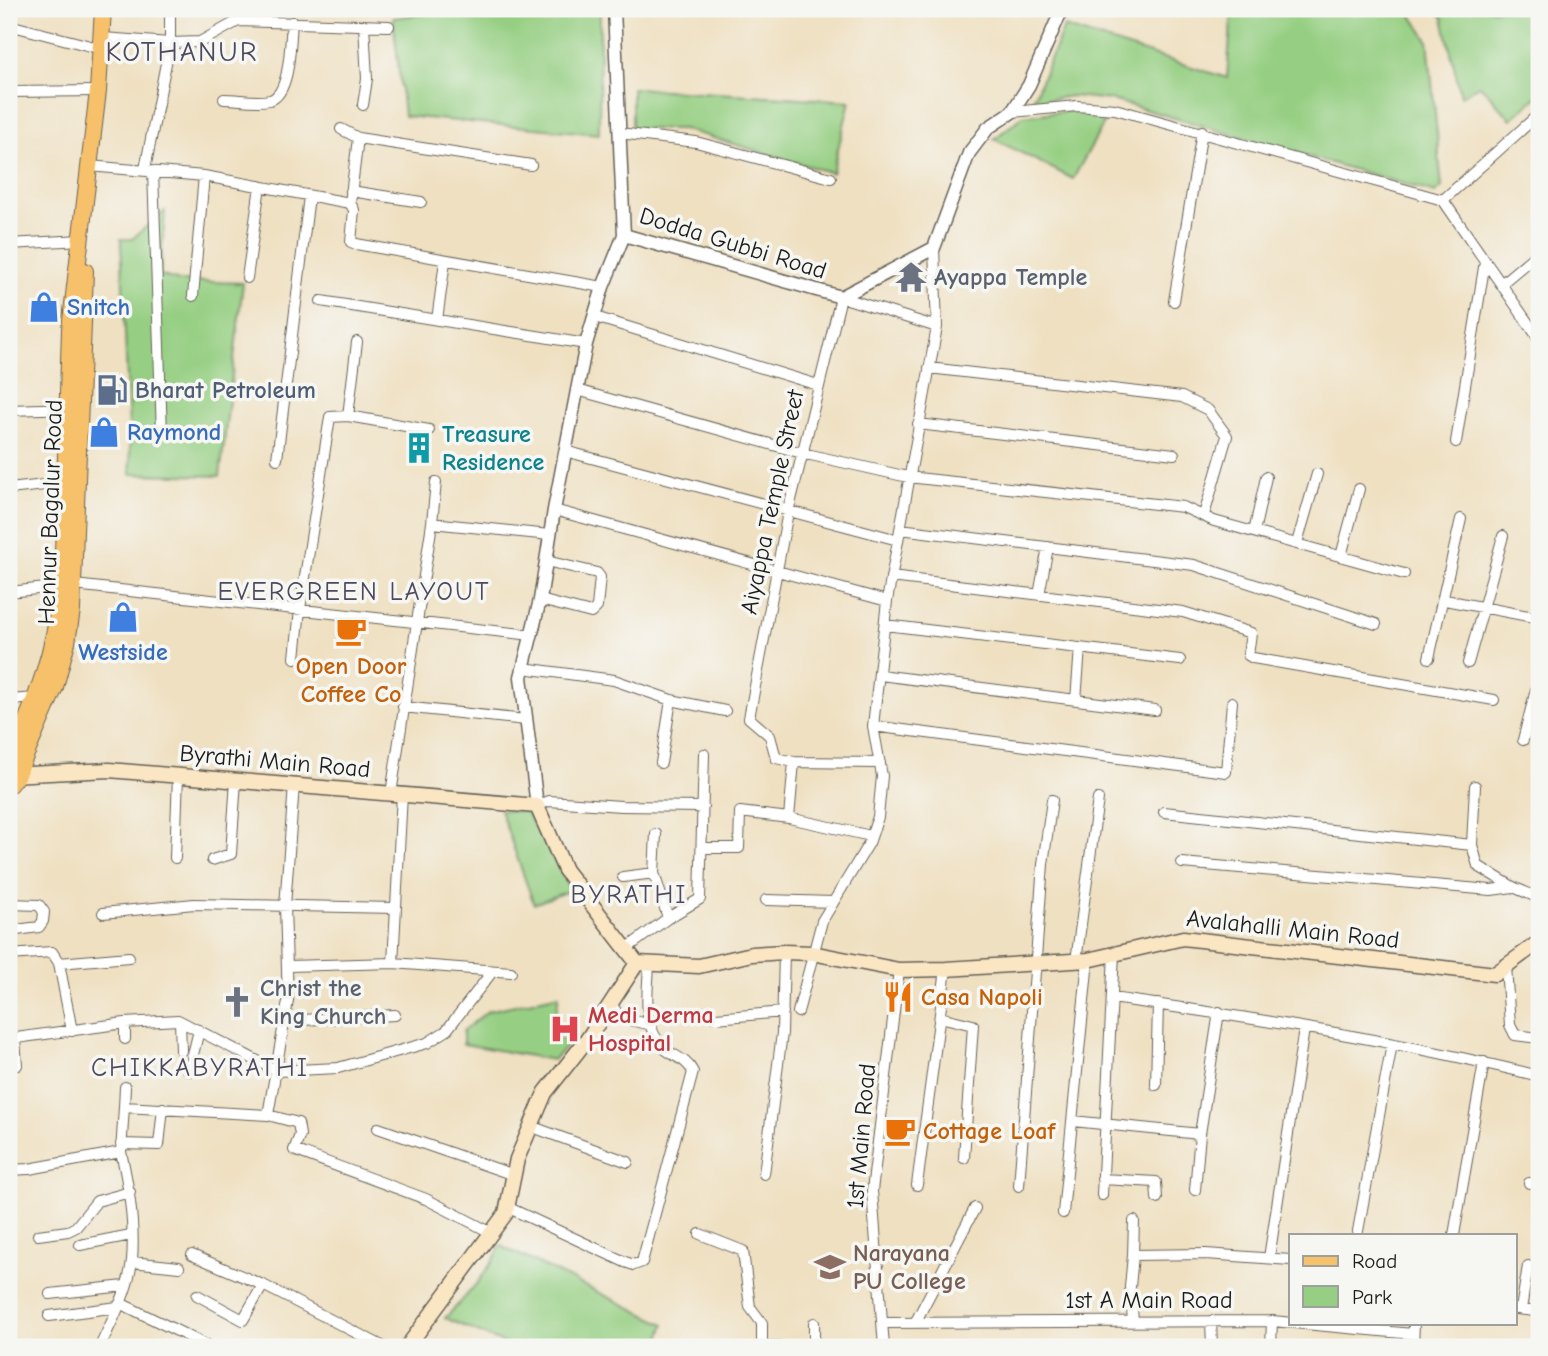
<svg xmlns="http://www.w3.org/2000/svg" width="1548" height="1356" font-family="'Comic Neue',sans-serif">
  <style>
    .green { fill: #96cf83; stroke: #597650; stroke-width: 2 }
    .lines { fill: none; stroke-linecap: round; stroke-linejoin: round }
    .minor-casing { stroke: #666156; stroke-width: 12 }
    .tertiary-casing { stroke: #666156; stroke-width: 15 }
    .secondary-casing { stroke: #666156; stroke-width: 17 }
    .primary-casing { stroke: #666156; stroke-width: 18 }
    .minor { stroke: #fff; stroke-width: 10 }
    .tertiary { stroke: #fff; stroke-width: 12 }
    .secondary { stroke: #fbe6c4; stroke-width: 14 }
    .primary { stroke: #f6c16b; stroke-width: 16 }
    .labels { text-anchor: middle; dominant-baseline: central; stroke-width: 7; stroke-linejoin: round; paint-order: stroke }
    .street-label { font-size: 24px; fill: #1c1c1c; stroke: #f6f6f2 }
    .worship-label { font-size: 24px; font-weight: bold; fill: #5b616d; stroke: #f6f6f2; text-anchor: start }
    .shop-label { font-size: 24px; font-weight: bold; fill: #366cbe; stroke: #f6f6f2; text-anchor: start }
    .service-label { font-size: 24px; font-weight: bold; fill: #4e5e75; stroke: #f6f6f2; text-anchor: start }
    .culture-label { font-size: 24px; font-weight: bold; fill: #0d838f; stroke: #f6f6f2; text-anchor: start }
    .food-label { font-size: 24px; font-weight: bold; fill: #c56008; stroke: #f6f6f2; text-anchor: start }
    .health-label { font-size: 24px; font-weight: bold; fill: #be3a42; stroke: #f6f6f2; text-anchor: start }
    .education-label { font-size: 24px; font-weight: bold; fill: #785e54; stroke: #f6f6f2; text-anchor: start }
    .neighbourhood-label { font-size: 26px; letter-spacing: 2px; fill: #4e495d; stroke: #f6f6f2 }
    .quarter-label { font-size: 28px; letter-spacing: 2px; fill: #4e495d; stroke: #f6f6f2 }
  </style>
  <rect width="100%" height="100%" fill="#f6f6f2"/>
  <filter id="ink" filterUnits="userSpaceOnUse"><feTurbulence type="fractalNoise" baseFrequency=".0143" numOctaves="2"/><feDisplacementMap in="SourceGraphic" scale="14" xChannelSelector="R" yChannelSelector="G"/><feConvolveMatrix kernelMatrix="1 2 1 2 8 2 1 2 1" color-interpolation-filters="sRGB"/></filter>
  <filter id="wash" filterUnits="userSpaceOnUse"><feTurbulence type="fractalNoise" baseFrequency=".00686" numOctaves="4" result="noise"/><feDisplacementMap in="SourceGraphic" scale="28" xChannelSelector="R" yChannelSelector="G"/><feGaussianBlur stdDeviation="1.57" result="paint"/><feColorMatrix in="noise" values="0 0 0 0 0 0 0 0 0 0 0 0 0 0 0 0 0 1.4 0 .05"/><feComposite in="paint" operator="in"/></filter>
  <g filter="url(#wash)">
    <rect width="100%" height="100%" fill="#efe0c1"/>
    <path class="green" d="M460,9H600L599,134L404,116L393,18Z
      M1232,9L1409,11L1428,40L1442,187L1435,193L1112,100L1072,96L1032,102L1064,27L1227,78Z
      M1436,9H1539V95L1511,119L1480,85L1461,96L1443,18Z
      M632,88L850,101L832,173L683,129H632Z
      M1074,110L1108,116L1073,179L994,139L1023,116Z
      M165,211L160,275L179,281L243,283L220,476L131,474L121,239H132Z
      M500,810L526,812L571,890L534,904Z
      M559,995L552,1038L572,1041L553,1060L463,1044V1031L488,1011Z
      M501,1246L665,1324L657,1347H512L445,1318C467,1296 487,1274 501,1246Z"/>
  </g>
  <g filter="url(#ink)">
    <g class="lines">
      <defs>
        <path id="minor" d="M9,25L102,49
          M103,38L170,43L200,42L238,21L389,26
          M9,92L98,91
          M224,99C238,99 256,103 270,100C291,94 290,41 292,22
          M363,105L367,79L364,25
          M1012,112L1077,106L1115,109L1443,200L1539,339
          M341,129L358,138
          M619,133L696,142L831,178
          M89,166L204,176L350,203L354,210L351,242L356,244L603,287
          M145,169L170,43V9
          M153,171L162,435
          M351,191L421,202
          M1443,200L1539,114
          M350,203L358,138L531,165
          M9,244L82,240
          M247,278L260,186
          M1501,284L1539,252
          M193,296L204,176
          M321,301L586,344
          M1174,301L1202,131
          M595,317L818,385
          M437,320L445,261
          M929,368L1182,397L1208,410L1227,436L1204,515
          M577,390L802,453L908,477L1183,507L1214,521L1404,574
          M9,410L73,408
          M348,416L429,430
          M918,424L1174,454
          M1456,442L1485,261
          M565,451L898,540
          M277,459L309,196
          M9,489L63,483
          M554,510L887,601
          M432,523L436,482
          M900,529L1194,565L1376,624
          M1254,532L1266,477
          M1297,543L1317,474
          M1341,556L1359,489
          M891,577L1183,612L1251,633L1248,655L1253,658L1494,700
          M9,592L74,585L532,635
          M1039,595L1048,547
          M540,600L591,613L597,607L600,577L597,573L546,561
          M1445,600L1539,618
          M885,625L1180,660
          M295,658L300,609L330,417L348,416L357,342
          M1429,658L1461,519
          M1468,663L1503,536
          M523,668L614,680L671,700L725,711
          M880,675L1155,710
          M9,700L37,698
          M1076,700L1080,648
          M403,707L526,720
          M873,726L1226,772L1232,702
          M1523,740L1539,678
          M794,762L880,763
          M661,763L671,700
          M391,794L432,523L550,535
          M537,806L549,801L621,806L703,807
          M1164,812L1472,845L1478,866L1513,887
          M789,818L794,762L776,758L770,736L749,718L788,512L841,297L937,327
          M656,834L654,873L668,918
          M1472,845L1475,786
          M702,848H739L740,812L789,818L871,836
          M175,858L178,775
          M212,860L231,854L236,780
          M1182,863L1491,890L1513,887L1539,898
          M623,877L654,873
          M766,900L833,902
          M9,904L39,905L44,912L43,921L39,927L9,931
          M103,913L194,904L396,908
          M626,949L668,918L700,899L704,754
          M9,955L52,952L59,963L72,1031
          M1076,961L1098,799
          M59,963L129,957
          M393,963L402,794
          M289,966L393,963L511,972
          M1506,966L1510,1025L1515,1035L1539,1038
          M1112,998C1255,1018 1399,1041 1539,1076
          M611,1003L620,1018L648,1024
          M798,1012L822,921L869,843L878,817L882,776L873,726L887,601L937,327L934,248
          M940,1017L973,1025L964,1158
          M716,1018L783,1012
          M180,1021L181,1051
          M283,1021L395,1015
          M9,1039L125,1023L178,1020L277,1071L338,1068L427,1043L446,1031L492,972
          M15,1039L17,1065
          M125,1039V1023
          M189,1071L199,1030
          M1156,1085L1158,1004
          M124,1107L125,1087
          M268,1115L288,1001L285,906L294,785
          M1073,1121L1200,1134L1195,1190
          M530,1126L628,1162
          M378,1128L514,1175
          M1200,1134L1219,1012
          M121,1144L159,1145L163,1108
          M121,1152L124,1107L268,1115L298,1123L300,1135L294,1150L426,1199L492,1233
          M9,1170L29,1169L121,1152C129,1187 135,1224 132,1260C129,1291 112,1320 100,1347
          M764,1174L782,1033L784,952
          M1102,1179L1156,1182L1157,1198
          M1529,1183H1539
          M917,1185L946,969
          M1019,1186L1043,864L1052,800
          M1102,1195L1114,953
          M507,1207L625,1262L634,1265L642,1262L693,1072C686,1058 674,1057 664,1048C641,1026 648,992 649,964
          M1063,1213L1088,960
          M1358,1231L1392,1044
          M700,1234L743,1251L750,1307L762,1323V1345
          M38,1235L68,1231L76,1227L97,1201L130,1192
          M1454,1235L1484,1062
          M80,1245L131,1235
          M192,1255L263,1285L384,1347
          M1133,1255L1134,1221
          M1269,1258L1304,1029
          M132,1262L179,1267
          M50,1294L125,1286
          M197,1295L243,1320L263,1285
          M120,1303L210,1347
          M1517,1309L1535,1311L1539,1315
          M1521,1309L1528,1266
          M49,1316L118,1307
          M1133,1320L1130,1287L1133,1255L1206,1254L1291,1260
          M1211,1321L1212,1347
          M814,1323V1347
          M884,1323L1272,1321L1413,1334
          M915,1323L975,1208
          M285,1344L291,1347
          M759,1347H784
          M884,1347L872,1191L899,970
          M1271,1347L1272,1321
          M1413,1347L1414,1323
          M1539,1347V1340"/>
        <path id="tertiary" d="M624,235L841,297L934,248L969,153L988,128L1012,112L1029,85L1062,9
          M537,806L521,677L540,600L554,510L586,344L603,287L624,235L614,9"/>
        <path id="secondary" d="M10,775L109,770L537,806L565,870L637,963L699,966L752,954L784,952L812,953L899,970L946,969L1088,960L1183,938L1495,974L1539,942
          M407,1347L506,1213L517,1159L545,1093L589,1037L637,963"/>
        <path id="primary" d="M9,759C37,700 55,651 62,585L70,329L98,91L103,9
          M9,785L17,775L55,687L67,642L72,610L85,271"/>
      </defs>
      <use href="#minor" class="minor-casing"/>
      <use href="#tertiary" class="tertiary-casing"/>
      <use href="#secondary" class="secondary-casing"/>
      <use href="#primary" class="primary-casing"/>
      <use href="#minor" class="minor"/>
      <use href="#tertiary" class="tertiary"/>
      <use href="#secondary" class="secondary"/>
      <use href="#primary" class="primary"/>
    </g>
  </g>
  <defs>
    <symbol id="temple-bare" viewBox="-9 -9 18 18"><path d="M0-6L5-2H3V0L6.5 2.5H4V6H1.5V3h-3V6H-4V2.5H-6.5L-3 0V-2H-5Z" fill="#6b7280" stroke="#f6f6f2" stroke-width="2.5" paint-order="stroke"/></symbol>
    <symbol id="shop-bare" viewBox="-9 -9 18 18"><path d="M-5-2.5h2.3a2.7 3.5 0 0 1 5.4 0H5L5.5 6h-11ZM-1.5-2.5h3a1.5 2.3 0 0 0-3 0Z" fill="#3f7fe0" stroke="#f6f6f2" stroke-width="2.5" paint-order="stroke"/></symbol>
    <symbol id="fuel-bare" viewBox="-9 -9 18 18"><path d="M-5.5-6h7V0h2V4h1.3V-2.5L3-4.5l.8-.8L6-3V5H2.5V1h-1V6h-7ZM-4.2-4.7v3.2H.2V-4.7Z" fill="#5c6f8a" stroke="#f6f6f2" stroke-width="2.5" paint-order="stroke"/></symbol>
    <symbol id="building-bare" viewBox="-9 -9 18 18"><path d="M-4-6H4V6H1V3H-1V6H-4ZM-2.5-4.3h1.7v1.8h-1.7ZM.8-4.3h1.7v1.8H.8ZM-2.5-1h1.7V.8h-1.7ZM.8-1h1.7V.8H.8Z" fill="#0f9aa8" stroke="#f6f6f2" stroke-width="2.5" paint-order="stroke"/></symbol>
    <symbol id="cafe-bare" viewBox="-9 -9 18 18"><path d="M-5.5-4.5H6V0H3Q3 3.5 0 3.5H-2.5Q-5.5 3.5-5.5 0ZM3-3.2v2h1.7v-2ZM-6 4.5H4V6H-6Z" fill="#e8710a" stroke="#f6f6f2" stroke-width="2.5" paint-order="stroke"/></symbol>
    <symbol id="restaurant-bare" viewBox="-9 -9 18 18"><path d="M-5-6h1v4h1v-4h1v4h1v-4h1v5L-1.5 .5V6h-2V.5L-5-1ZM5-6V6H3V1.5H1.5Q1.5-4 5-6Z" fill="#e8710a" stroke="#f6f6f2" stroke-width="2.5" paint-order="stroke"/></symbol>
    <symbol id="church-bare" viewBox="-9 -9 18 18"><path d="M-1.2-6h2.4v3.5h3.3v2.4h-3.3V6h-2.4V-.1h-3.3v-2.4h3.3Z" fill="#6b7280" stroke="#f6f6f2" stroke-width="2.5" paint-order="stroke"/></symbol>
    <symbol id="hospital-bare" viewBox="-9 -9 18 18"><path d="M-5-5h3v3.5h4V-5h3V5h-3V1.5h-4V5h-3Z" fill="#e0444e" stroke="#f6f6f2" stroke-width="2.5" paint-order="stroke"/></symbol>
    <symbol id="university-bare" viewBox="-9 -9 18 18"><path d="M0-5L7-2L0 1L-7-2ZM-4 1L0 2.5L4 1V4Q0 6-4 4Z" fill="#8d6e63" stroke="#f6f6f2" stroke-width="2.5" paint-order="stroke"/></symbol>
  </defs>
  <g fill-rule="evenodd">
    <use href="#temple-bare" x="889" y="255" width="44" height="44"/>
    <use href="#shop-bare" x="22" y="285" width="44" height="44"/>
    <use href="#fuel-bare" x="90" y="368" width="44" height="44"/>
    <use href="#shop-bare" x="82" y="410" width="44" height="44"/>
    <use href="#building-bare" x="397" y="426" width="44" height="44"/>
    <use href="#shop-bare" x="101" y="595" width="44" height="44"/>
    <use href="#cafe-bare" x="329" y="609" width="44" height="44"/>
    <use href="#restaurant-bare" x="876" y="975" width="44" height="44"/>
    <use href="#church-bare" x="215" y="980" width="44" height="44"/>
    <use href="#hospital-bare" x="543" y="1007" width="44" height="44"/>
    <use href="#cafe-bare" x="878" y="1109" width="44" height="44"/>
    <use href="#university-bare" x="808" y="1245" width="44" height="44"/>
  </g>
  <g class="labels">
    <g class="street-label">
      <text transform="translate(733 243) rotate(17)">Dodda Gubbi Road</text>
      <text transform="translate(772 502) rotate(-78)">Aiyappa Temple Street</text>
      <text transform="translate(50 512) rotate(-88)">Hennur Bagalur Road</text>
      <text transform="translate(275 761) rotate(5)">Byrathi Main Road</text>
      <text transform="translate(1293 929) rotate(6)">Avalahalli Main Road</text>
      <text transform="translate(861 1136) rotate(-85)">1st Main Road</text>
      <text x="1149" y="1300">1st A Main Road</text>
    </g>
    <g class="worship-label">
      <text x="934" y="277">Ayappa Temple</text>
      <text x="260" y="988">Christ the<tspan x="260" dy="28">King Church</tspan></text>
    </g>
    <g class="shop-label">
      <text x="67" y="307">Snitch</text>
      <text x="127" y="432">Raymond</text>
      <text x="123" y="652" text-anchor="middle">Westside</text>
    </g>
    <g class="service-label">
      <text x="135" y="390">Bharat Petroleum</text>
    </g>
    <g class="culture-label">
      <text x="442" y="434">Treasure<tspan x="442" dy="28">Residence</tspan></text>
    </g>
    <g class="food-label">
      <text x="351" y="666" text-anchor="middle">Open Door<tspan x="351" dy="28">Coffee Co</tspan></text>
      <text x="921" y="997">Casa Napoli</text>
      <text x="923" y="1131">Cottage Loaf</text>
    </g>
    <g class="health-label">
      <text x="588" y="1015">Medi Derma<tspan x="588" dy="28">Hospital</tspan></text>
    </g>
    <g class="education-label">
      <text x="853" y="1253">Narayana<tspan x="853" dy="28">PU College</tspan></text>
    </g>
    <g class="neighbourhood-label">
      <text x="354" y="592">EVERGREEN LAYOUT</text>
      <text x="629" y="895">BYRATHI</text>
      <text x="200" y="1068">CHIKKABYRATHI</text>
    </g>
    <g class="quarter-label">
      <text x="182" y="52">KOTHANUR</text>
    </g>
  </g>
  <rect width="1548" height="1356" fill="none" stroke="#f6f6f2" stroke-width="35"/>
  <rect x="1289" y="1234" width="228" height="91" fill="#f6f6f2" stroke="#9f9f9c" stroke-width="2"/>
  <rect x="1303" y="1256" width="35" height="10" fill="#f6c16b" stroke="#9f9f9c" stroke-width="2"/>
  <text x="1352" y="1268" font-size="21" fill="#1c1c1c">Road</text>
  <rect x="1303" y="1286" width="35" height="21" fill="#96cf83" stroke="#9f9f9c" stroke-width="2"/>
  <text x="1352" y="1304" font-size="21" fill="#1c1c1c">Park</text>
</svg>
